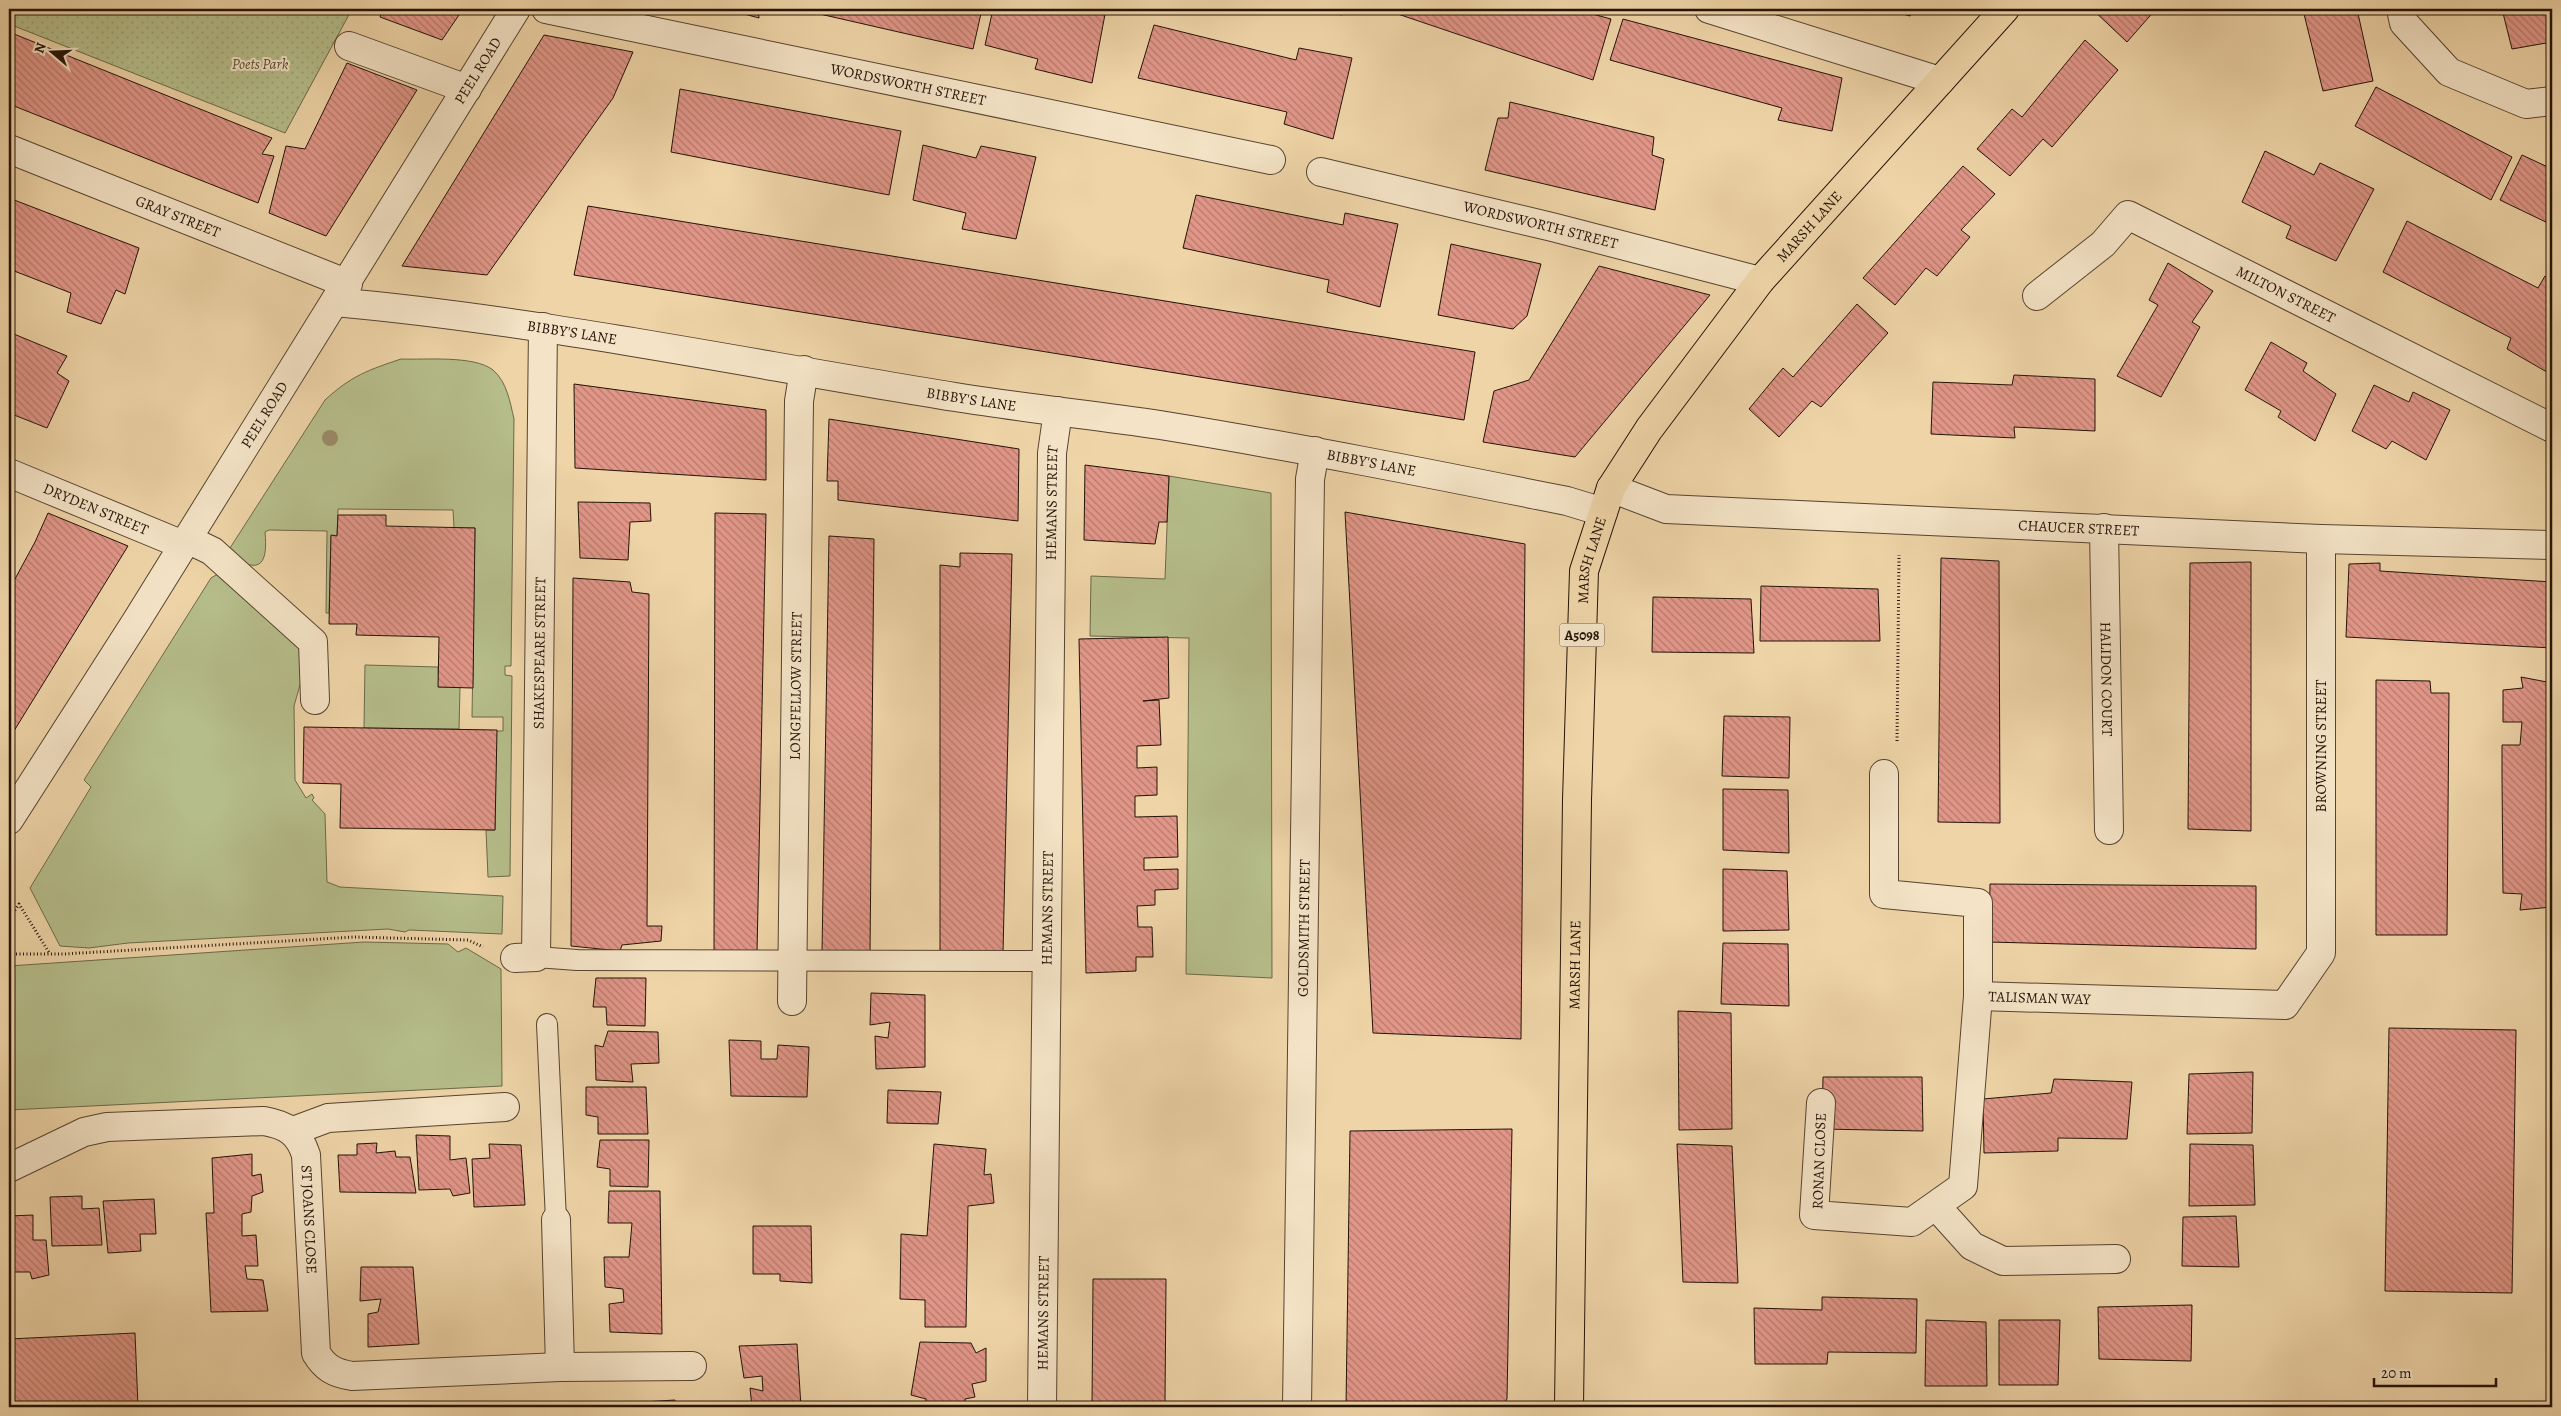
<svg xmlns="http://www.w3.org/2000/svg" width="2561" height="1416" font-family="Alegreya,serif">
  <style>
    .grass { fill: #b5bd8a; stroke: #6c6848 }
    .park { fill: url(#park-dots); stroke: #6c6848 }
    .building { fill: url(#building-back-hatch); stroke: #241307 }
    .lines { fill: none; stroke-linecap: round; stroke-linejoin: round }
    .lane-casing { stroke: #56432f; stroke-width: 22 }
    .street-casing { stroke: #56432f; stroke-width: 30 }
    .primary-casing { stroke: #241307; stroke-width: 30 }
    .path { stroke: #241307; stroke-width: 3; stroke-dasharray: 1 2.5; stroke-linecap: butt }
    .lane { stroke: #f4e3c6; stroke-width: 20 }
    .street { stroke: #f4e3c6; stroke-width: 28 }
    .primary { stroke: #eed4a7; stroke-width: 28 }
    .tree { fill: #9b8a68 }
    .labels { text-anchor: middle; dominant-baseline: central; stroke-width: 4; stroke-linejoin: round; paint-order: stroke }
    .shield { fill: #f4e3c6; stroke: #625140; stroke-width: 1 }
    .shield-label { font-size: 14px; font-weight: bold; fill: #241307 }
    .park-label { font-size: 15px; font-style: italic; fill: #574e35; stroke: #f4e3c6 }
    .street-label { font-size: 15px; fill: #241307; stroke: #f4e3c6 }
  </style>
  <defs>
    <pattern id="park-dots" width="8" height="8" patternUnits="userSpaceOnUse" patternTransform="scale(1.25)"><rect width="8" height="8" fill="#b5bd8a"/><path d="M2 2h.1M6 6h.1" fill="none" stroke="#9ca276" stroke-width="1.8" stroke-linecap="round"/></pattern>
    <pattern id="building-back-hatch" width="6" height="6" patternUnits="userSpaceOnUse" patternTransform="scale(1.25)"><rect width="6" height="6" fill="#e19688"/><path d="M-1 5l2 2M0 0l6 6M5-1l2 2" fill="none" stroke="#b6796d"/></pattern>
  </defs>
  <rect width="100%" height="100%" fill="#eed4a7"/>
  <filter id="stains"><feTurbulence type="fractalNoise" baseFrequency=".004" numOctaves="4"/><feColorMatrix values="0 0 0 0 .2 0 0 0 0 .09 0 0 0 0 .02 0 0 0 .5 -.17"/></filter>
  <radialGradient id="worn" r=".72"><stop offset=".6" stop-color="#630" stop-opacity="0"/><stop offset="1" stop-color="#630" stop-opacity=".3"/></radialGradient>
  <path class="grass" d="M401,359C424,360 474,355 493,370C507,382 510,402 514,419L511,666H505V675L512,676L510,876L488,877L486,830H495L496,731H503V717H472L475,528H454L453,510L338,509L337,536H331L329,613H326L327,531L269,530L265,532C268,562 261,576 232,556L230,548L325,400C351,376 368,370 401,359Z
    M1169,476L1271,493L1272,978L1186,974L1189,638L1090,636L1091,576L1165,579Z
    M216,575H221L300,647L304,671L294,706L295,780L306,798L312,794L314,798L312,800L325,814L327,882L340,887L503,896L502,934L409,930L405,932L388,929L128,943L89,948L60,946L30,888L91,787L84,780L211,578Z
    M365,665L438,667L439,687H460L459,729L364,728Z
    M364,942L448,944L458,952L466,948L501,969L502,1086L9,1110V966Z"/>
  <path class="park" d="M9,9H352L285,133L9,24Z"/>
  <path class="building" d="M383,9H463L442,40L380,17Z
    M726,9H758L759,18Z
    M798,9H982L973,49Z
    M993,9H1106L1092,83L1035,69L1038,59L985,45Z
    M1318,9H1344L1342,15Z
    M1383,9H1574L1611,19L1593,80Z
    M1884,9H1913L1910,16Z
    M2092,9H2156L2127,42Z
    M2332,9H2357L2373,81L2323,91L2304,14Z
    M2502,9H2552V42L2512,49Z
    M1623,19L1842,78L1832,131L1778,120L1782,108L1610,60Z
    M1154,25L1296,60L1299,48L1352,58L1333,139L1284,124L1287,112L1138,78Z
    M9,32L272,138L262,154L274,156L258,203L9,104Z
    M544,35L633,52L613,98L487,275L402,266Z
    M2085,40L2118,70L2052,147L2043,139L2010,176L1977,149L2012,109L2022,117Z
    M347,63L417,90L326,236L269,213L286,146L305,149Z
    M2376,87L2512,157L2491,200L2355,126Z
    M680,89L901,131L889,195L671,152Z
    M1510,102L1654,137L1652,155L1664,159L1655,210L1485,170L1498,118H1508Z
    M923,145L976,158L981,146L1036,157L1016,239L962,229L966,213L913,200Z
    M2265,151L2314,175L2320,163L2374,189L2336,261L2286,238L2291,226L2242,202Z
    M2522,155L2552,169V225L2500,200Z
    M1963,166L1995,194L1961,230L1970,237L1937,276L1926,268L1895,305L1863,278Z
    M1196,195L1343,225L1345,213L1398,224L1380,307L1327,292L1329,280L1183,248Z
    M9,198L139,248L125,294L116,290L101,324L67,312L71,293L9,269Z
    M588,206L1475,352L1464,420L574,275Z
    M2407,221L2538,288L2545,276L2552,280V375L2507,349L2511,338L2383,272Z
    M1451,244L1541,264L1527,316L1513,329L1438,315Z
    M2168,263L2213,291L2192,322L2200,327L2161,397L2117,376L2158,305L2149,300Z
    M1599,266L1710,295L1575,457L1483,442L1494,391L1529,380Z
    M1857,304L1888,333L1821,407L1812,401L1779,437L1749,409L1783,368L1793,377Z
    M9,332L67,356L57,373L69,381L47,428L9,413Z
    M2271,342L2307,363L2303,371L2336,394L2315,441L2278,417L2281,411L2245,390Z
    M2014,375L2095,379V431L2014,427L2015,438L1931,434L1933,382L2012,385Z
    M574,384L766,410V480L575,468Z
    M2374,385L2409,402L2413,392L2450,410L2426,460L2392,441L2386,449L2352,431Z
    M829,419L1019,449L1018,521L838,500V481H827Z
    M1085,465L1169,476L1167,522H1159L1155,544L1084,540Z
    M578,502L650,503L651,521L630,522L628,560L580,558Z
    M1345,512L1525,544L1521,1039L1373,1033Z
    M48,513L128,546L9,739V590L35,542Z
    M715,513L766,514L757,953L714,951Z
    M338,515H386V526L475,528L473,688L438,687L439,637L356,635L357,624H329L331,535L337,536Z
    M829,536L874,539L870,954L822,952Z
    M960,553L1012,554L1003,954L940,952V565L960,567Z
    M1941,558L1999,561L2000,823L1938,822Z
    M2251,562V831L2188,829L2190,563Z
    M2380,563V571L2552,582V648L2346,637L2349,564Z
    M573,578L630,582L632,592L649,594L647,926H662L661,941L622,945L620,951L571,946Z
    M1761,586L1878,589L1880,641H1760Z
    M1653,597L1751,599L1754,653L1652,652Z
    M1168,637L1169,698L1143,701L1159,700L1161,745L1137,746V768L1157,767V795L1135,796V817L1177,816L1178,857L1144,858V870L1178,869V889L1155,890V905L1137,906L1138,927H1152L1153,957H1136V971L1086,973L1079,639Z
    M2521,677L2552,683V907L2520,910L2522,894L2503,893L2502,776V745H2520L2522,722H2503V690L2523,688Z
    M2376,680L2430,681L2431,693H2449L2447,935H2376Z
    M1724,716L1790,717L1789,778L1722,776Z
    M304,727L497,730L495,830L340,828L341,784L303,783Z
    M1723,789L1788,790L1789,853L1723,850Z
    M1723,869L1787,871L1789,930L1723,931Z
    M1990,884L2256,886V949L1989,942Z
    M1723,943L1788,944L1789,1006L1721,1004Z
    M2552,949V1016H2550Z
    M596,978H646L645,1026L607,1025L606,1007H593Z
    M871,993L925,995V1067L876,1069L875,1036L888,1038L890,1022L870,1025Z
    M1678,1011L1731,1013L1732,1129L1679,1130Z
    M2389,1028L2516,1030L2512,1293L2385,1291Z
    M608,1031L658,1032L659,1063L631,1064L633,1082L596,1080L595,1045L603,1047Z
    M729,1040L761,1041V1059H777L778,1045L809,1047L807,1097L731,1096Z
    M2253,1072L2252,1133L2187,1134L2189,1074Z
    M1823,1077H1922L1923,1131L1822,1129Z
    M2054,1079L2132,1082L2127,1139L2058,1138V1151L1984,1153L1983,1099L2051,1093Z
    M586,1087H646L648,1134H598V1117L586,1115Z
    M888,1090L941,1092L938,1124L887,1123Z
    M1512,1129L1507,1399L1501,1407H1346L1350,1131Z
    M416,1135L450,1136V1160L466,1158L470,1193L453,1196L450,1189L419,1190Z
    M600,1140H649L648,1187L610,1186V1169L597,1167Z
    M377,1143L376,1153L395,1151L396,1157H410L416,1193L340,1192L338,1155H357V1144Z
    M489,1144L521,1145L525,1205L474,1207L472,1159L490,1158Z
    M934,1144L986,1149L984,1175L991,1174L994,1203L968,1206L966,1327H925V1300L900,1299L901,1234L927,1236Z
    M1677,1144L1732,1146L1738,1283L1683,1282Z
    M2190,1144L2253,1145L2255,1205L2189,1206Z
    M252,1154V1176L261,1174L263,1192L252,1196L251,1212L242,1214V1236L256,1235L258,1266H245L247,1279L263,1280L268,1311L211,1312L206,1213H214L212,1158Z
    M609,1191H660L662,1334L610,1332L609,1304L624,1302L623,1289L605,1287L604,1257H629L632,1223H608Z
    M82,1196V1209L99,1208L102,1245L52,1246L50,1197Z
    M154,1199L156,1234H140L141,1251L108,1253L103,1201Z
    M33,1215V1240H46L49,1275L32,1279L30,1272H9V1216Z
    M2236,1216L2239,1267L2182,1266L2183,1217Z
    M753,1226H811L812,1283L780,1281V1274H753Z
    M361,1267H413L419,1344L368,1347V1314L378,1312L381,1299L360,1301Z
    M1093,1279H1166L1165,1402H1251V1407H1092Z
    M1822,1297L1917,1299L1916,1353L1828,1352L1827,1364H1755L1754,1308L1822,1310Z
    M2192,1305L2191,1361L2099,1359L2098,1307Z
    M1926,1320L1986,1322L1987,1386H1925Z
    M1999,1320H2060L2058,1385H1999Z
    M135,1333L138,1407H9V1339Z
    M920,1342L971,1343L976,1353L986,1348V1381L972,1384L975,1397L965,1399V1407H926V1399L911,1395Z
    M797,1344L801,1407H752L750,1388L763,1391L762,1376L744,1378L739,1346Z
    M675,1400V1405H700V1407H643V1402Z"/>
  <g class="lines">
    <defs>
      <path id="lane" d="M536,957L577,960L1047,961
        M547,1024L556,1220"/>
      <g id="street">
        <path id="s1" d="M546,9L1271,160"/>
        <path d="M1709,9L1940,81"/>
        <path d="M2401,9L2404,23L2449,72L2526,104L2552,101"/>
        <path d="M349,46L467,89"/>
        <path id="s2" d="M9,149L348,284"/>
        <path id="s3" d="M1321,172L1552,227L1760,281"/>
        <path id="s4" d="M2037,296L2103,244L2128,215L2552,428"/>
        <path id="s5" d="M335,302C544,321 749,364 955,397C1023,408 1092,415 1160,425C1296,447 1432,474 1567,501L1603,512"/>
        <path id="s6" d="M9,473L183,545"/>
        <path id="s7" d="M1611,488L1666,509L2321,539L2552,545"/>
        <path id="s8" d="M2104,528L2109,830"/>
        <path d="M187,539L212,551L313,642L315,700"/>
        <path id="s9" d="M1884,774V894L1978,903V996L2285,1005L2321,953V539"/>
        <path id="s10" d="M9,820L137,620L516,9"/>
        <path id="s11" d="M515,958L536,957L543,327"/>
        <path id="s12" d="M792,1001L799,401L804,370"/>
        <path d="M1821,1103L1814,1215L1912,1222L1963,1186L1978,996"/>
        <path d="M293,1131L328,1118L505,1107"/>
        <path id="s13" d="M9,1168L84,1132L107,1127L264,1121C287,1125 299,1133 306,1155L316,1353C325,1368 334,1373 352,1376L560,1367L692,1366"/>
        <path d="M1936,1206L1972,1246L2003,1261L2116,1259"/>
        <path d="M556,1220L560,1367"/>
        <path id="s14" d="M1042,1407L1052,453L1058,411"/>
        <path id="s15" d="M1297,1407L1310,479L1315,451"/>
      </g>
      <g id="primary">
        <path id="s16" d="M1569,1407L1577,800L1584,571L1611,488L1649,429L1760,281L2005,9"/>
      </g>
    </defs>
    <use href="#lane" class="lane-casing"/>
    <use href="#street" class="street-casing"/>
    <use href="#primary" class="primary-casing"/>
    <path class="path" d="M1897,741L1899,555
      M9,919L19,904L50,954
      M9,954H64L354,937L468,940L483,947"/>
    <use href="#lane" class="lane"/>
    <use href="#street" class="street"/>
    <use href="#primary" class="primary"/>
  </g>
  <circle class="tree" cx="330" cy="438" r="8"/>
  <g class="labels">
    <rect class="shield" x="1559.5" y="623.5" width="45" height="23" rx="4"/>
    <g class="shield-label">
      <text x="1582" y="635">A5098</text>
    </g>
    <g class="park-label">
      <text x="260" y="64">Poets Park</text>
    </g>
    <g class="street-label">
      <text stroke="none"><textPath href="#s10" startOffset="884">PEEL ROAD</textPath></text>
      <text stroke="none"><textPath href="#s1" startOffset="370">WORDSWORTH STREET</textPath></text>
      <text stroke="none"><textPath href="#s2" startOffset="182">GRAY STREET</textPath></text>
      <text stroke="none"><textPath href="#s3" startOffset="226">WORDSWORTH STREET</textPath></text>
      <text stroke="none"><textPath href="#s16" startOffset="1252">MARSH LANE</textPath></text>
      <text stroke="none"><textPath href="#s4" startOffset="299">MILTON STREET</textPath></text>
      <text stroke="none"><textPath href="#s5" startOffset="239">BIBBY'S LANE</textPath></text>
      <text stroke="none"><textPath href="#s5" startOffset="644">BIBBY'S LANE</textPath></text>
      <text stroke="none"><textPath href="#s10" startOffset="479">PEEL ROAD</textPath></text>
      <text stroke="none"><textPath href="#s5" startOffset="1049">BIBBY'S LANE</textPath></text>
      <text stroke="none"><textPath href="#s14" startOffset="904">HEMANS STREET</textPath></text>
      <text stroke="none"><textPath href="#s6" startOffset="94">DRYDEN STREET</textPath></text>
      <text stroke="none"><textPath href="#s7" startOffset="472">CHAUCER STREET</textPath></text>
      <text stroke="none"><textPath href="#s16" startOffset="848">MARSH LANE</textPath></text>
      <text stroke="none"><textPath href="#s11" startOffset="325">SHAKESPEARE STREET</textPath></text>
      <text stroke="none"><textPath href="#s8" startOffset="151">HALIDON COURT</textPath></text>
      <text stroke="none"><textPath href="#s12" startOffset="315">LONGFELLOW STREET</textPath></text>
      <text transform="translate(2321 746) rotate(-90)">BROWNING STREET</text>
      <text stroke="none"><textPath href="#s14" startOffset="499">HEMANS STREET</textPath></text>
      <text stroke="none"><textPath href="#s15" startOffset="479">GOLDSMITH STREET</textPath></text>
      <text stroke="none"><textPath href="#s16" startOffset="442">MARSH LANE</textPath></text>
      <text stroke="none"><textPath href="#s9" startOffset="369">TALISMAN WAY</textPath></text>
      <text transform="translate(1819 1161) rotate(-88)">RONAN CLOSE</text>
      <text stroke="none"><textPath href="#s13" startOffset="386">ST JOANS CLOSE</textPath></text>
      <text stroke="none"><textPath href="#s14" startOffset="94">HEMANS STREET</textPath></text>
    </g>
  </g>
  <rect width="2561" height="1416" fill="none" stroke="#eed4a7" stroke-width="30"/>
  <rect x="10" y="10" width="2541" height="1396" fill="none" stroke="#241307" stroke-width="2.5"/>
  <rect x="15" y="15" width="2531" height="1386" fill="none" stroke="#241307"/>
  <g transform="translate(52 52) rotate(289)" stroke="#f4e3c6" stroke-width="4" paint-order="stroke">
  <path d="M0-4L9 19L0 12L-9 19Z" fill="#241307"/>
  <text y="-8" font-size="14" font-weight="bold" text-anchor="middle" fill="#241307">N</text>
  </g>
  <path d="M2374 1378v8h122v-8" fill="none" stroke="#241307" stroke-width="2.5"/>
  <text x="2381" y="1378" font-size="15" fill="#241307" stroke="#f4e3c6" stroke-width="4" paint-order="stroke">20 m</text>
  <rect width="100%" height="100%" filter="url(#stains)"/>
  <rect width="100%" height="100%" fill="url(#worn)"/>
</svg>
